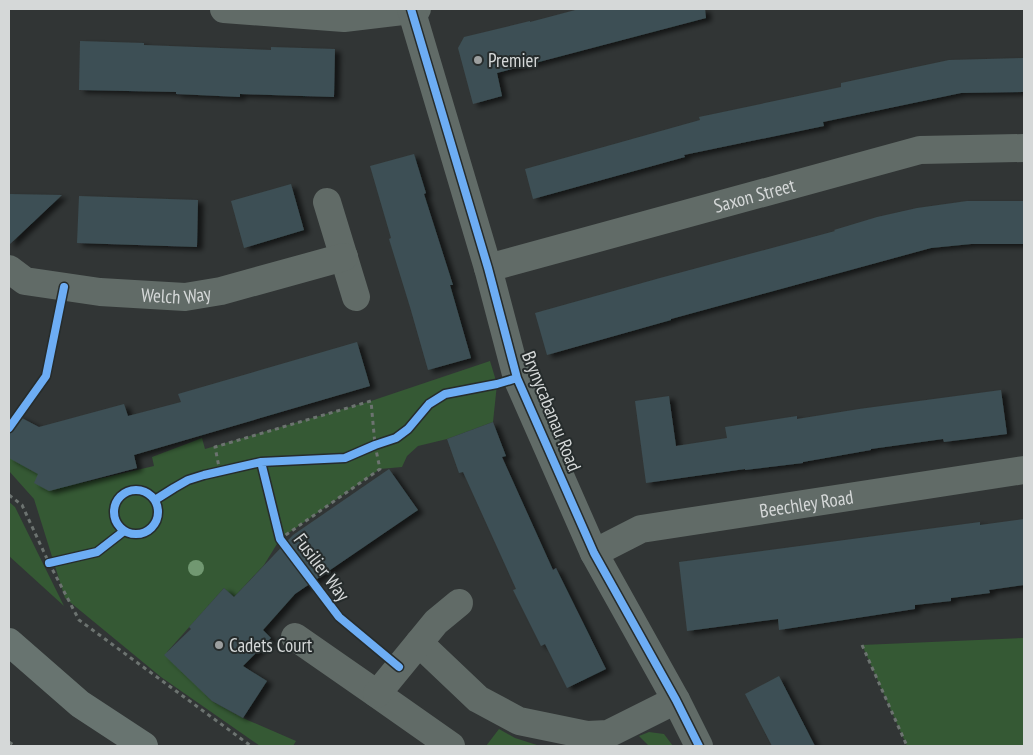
<svg xmlns="http://www.w3.org/2000/svg" width="1033" height="755" font-family="'PT Sans Narrow',sans-serif">
  <style>
    .green { fill: #355934 }
    .building { fill: #3d4f54; filter: url(#shadow) }
    .lines { fill: none; stroke-linecap: round; stroke-linejoin: round }
    .path { stroke: #6c7370; stroke-width: 3; stroke-dasharray: 4 4; stroke-linecap: butt }
    .street { stroke: #616b67; stroke-width: 28 }
    .primary { stroke: #687470; stroke-width: 28 }
    .cycleway-casing { stroke: #262c2c; stroke-width: 11 }
    .cycleway { stroke: #6dadf4; stroke-width: 8 }
    .tree { fill: #719871 }
    .poi-dot { fill: #9c9f9f; stroke: #262c2c; stroke-width: 2 }
    .labels { text-anchor: middle; dominant-baseline: central; stroke-width: 4; stroke-linejoin: round; paint-order: stroke }
    .poi-label { font-size: 19px; fill: #d5d8d8; stroke: #262c2c; text-anchor: start }
    .street-label { font-size: 19px; fill: #d5d8d8; stroke: #262c2c }
  </style>
  <defs>
    <filter id="shadow"><feDropShadow dx="5.5" dy="3" stdDeviation="2.5" flood-color="#0009"/></filter>
  </defs>
  <rect width="100%" height="100%" fill="#313535"/>
  <path class="green" d="M490,361L497,384L493,422L447,439L418,446L407,456L402,467L380,469L280,539L264,565L234,597L224,588L167,652L212,701L243,718L296,741L293,746H260L161,677L65,598L34,499L9,471V449L14,450L42,470L39,476L59,488L154,466L152,457L202,438L205,449L371,401Z
    M9,502L15,507L64,606L9,556Z
    M1024,638V746H907L862,645Z
    M499,729L515,738L540,746H486Z
    M649,732L664,734L673,746H649L639,736Z"/>
  <path class="building" d="M579,9H705L706,18L497,73L502,96L473,104L458,48L464,37L530,21V22Z
    M80,41L144,43V45L271,50V47L335,49L334,97L240,94V97L176,94V92L79,90Z
    M1024,58V92L961,93L823,122L824,126L684,155L685,157L533,199L525,169L700,120L699,117L841,87V83L949,60Z
    M414,154L426,193L424,194L453,285H450L471,358L428,370L410,307L389,239L391,238L370,166Z
    M291,184L304,230L244,248L231,201Z
    M9,194L62,195L9,245Z
    M79,196L198,200L197,247L77,243Z
    M967,201H1024V244H971L931,248L671,319V320L547,355L535,313L660,278L835,231L834,230L877,217L917,208Z
    M357,342L370,386L134,455L137,468L49,491L34,483L38,474L9,458V433L18,416L39,427L124,404L128,416L181,402L178,394Z
    M1001,390L1007,434L944,442L943,439L871,449V450L803,462V463L745,470V469L646,483L635,401L669,396L676,446L727,438L725,427L797,416V419L859,409Z
    M493,422L506,456L502,457L553,570L556,568L606,669L567,688L545,644L541,646L513,590L516,589L463,472L459,473L447,439Z
    M389,469L418,510L295,594L263,630L271,638L243,666L267,681L243,718L212,701L164,655L191,629L189,627L224,588L234,597L293,535Z
    M1024,519V585L989,590L990,593L951,598V601L915,605V609L779,630L778,619L687,631L679,562L980,522V525Z
    M779,676L815,746H772L745,694Z"/>
  <g class="lines">
    <path class="path" d="M220,472L215,447L371,401L375,445L380,469L280,539
      M9,495L22,505L49,563L79,620L251,746
      M862,645L907,746
      M9,742L15,746"/>
    <g class="street">
      <path d="M224,9L344,18L411,10L417,9"/>
      <path d="M411,9L488,268L517,378L594,553L676,700L699,746"/>
      <path d="M327,202L356,297"/>
      <path id="s1" d="M488,268L920,150L1024,148"/>
      <path id="s2" d="M9,269L25,281L100,292L185,297L221,291L344,257"/>
      <path id="s3" d="M594,553L641,529L1024,470"/>
      <path d="M295,637L377,694L451,746"/>
      <path d="M419,643L478,699L519,721L587,735L608,734L676,700"/>
      <path d="M377,694L436,622L459,603"/>
    </g>
    <path class="primary" d="M9,642L80,704L144,746"/>
    <defs>
      <path id="cycleway" d="M411,9L488,268L517,378L594,553L676,700L699,746
        M9,428L46,376L64,287
        M261,462L280,539L339,617L399,667
        M114 512a22 22 0 1 1 44 0a22 22 0 1 1-44 0Z
        M155,500L174,488L188,480L204,475L261,462L345,458L375,445L396,438L408,429L429,404L445,394L497,384L517,378
        M49,563L97,552L124,531"/>
    </defs>
    <use href="#cycleway" class="cycleway-casing"/>
    <use href="#cycleway" class="cycleway"/>
  </g>
  <circle class="tree" cx="196" cy="568" r="8"/>
  <g class="poi-dot">
    <circle cx="478" cy="60" r="5"/>
    <circle cx="219" cy="645" r="5"/>
  </g>
  <g class="labels">
    <g class="poi-label">
      <text x="488" y="60">Premier</text>
      <text x="229" y="645">Cadets Court</text>
    </g>
    <g class="street-label">
      <text stroke="none"><textPath href="#s1" startOffset="276">Saxon Street</textPath></text>
      <text stroke="none"><textPath href="#s2" startOffset="172">Welch Way</textPath></text>
      <text transform="translate(552 411) rotate(68)">Brynycabanau Road</text>
      <text stroke="none"><textPath href="#s3" startOffset="220">Beechley Road</textPath></text>
      <text transform="translate(322 567) rotate(53)">Fusilier Way</text>
    </g>
  </g>
  <rect width="1033" height="755" fill="none" stroke="#d5d8d8" stroke-width="20"/>
</svg>
